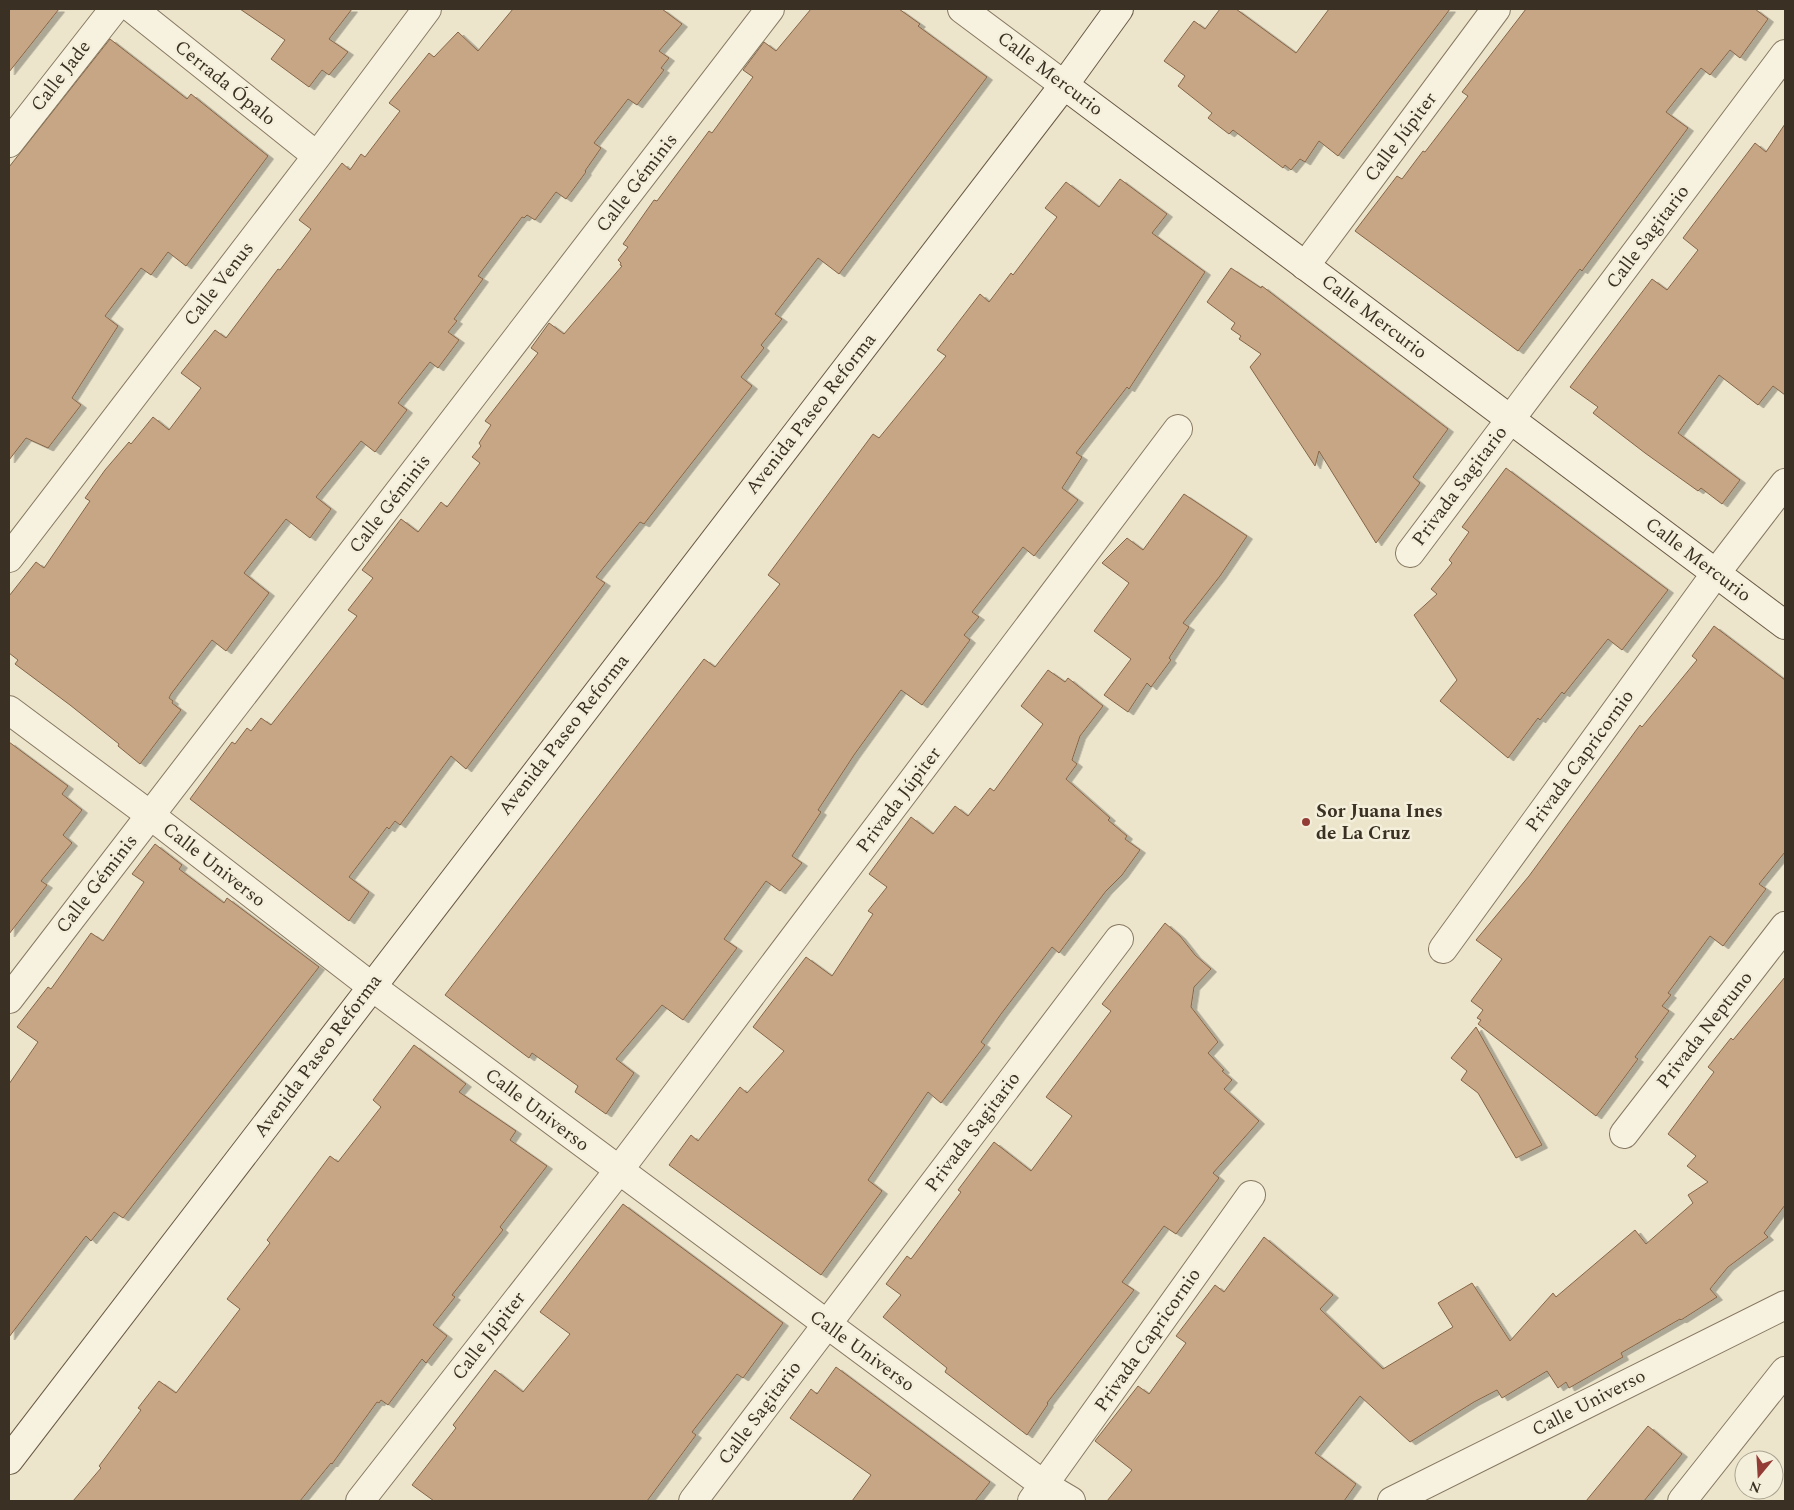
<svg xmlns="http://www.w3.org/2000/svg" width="1794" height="1510" font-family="Spectral,serif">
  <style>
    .building { fill: #c7a685; stroke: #866648; filter: url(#shadow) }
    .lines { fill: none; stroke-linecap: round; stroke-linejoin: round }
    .street-casing { stroke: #887961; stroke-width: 30 }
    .secondary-casing { stroke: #6a5a44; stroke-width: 30 }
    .street { stroke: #f7f2df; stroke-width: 28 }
    .secondary { stroke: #f7f2df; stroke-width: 28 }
    .poi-dot { fill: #933c35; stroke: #f4efdb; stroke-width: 2 }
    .labels { text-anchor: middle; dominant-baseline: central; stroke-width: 5; stroke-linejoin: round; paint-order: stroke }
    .street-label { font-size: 19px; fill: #3a3023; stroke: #f4efdb }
    .poi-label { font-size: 19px; font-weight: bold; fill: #3a3023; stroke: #f4efdb; text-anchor: start }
  </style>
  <defs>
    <filter id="shadow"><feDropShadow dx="5.5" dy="3" stdDeviation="0" flood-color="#0004"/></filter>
  </defs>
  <rect width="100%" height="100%" fill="#ece5cc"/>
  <path class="building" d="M9,9H59L9,72Z
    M240,9H352L329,39L348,52L329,75L322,70L309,87L271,59L285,40Z
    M513,9H662L682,24L659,51L669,58L661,68L664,70L637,105L628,99L594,143L601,148L585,171L586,172L566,199L556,192L535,220L527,215L524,218L522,217L478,276L483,279L454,319L457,321L448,332L459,340L438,368L430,362L398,403L407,410L375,452L361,441L316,497L331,509L310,538L286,519L244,573L269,593L226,651L212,640L171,694L169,698L173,701L172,703L181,710L140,764L118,746L119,744L70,705L15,664L18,660L9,653V596L36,562L44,568L90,501L85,498L105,470L129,442L131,444L153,417L169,430L201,388L181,373L215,330L226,338L278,269L280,270L311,229L299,220L342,163L350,170L361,154L365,157L400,111L389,103L429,53L434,57L458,32L478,51Z
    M811,9H899L920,24L918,26L987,77L839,274L818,258L775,314L782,319L761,345L764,348L741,377L752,386L644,524L640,522L596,577L605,583L466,769L451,756L400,825L395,821L389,829L387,827L349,877L369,892L349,921L190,799L232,742L235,744L247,728L251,731L261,718L271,725L357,616L348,610L373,578L362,570L401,519L418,532L441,502L447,507L480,463L472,457L481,446L479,443L491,425L485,421L538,353L531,348L549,323L564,334L622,266L620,265L621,263L618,260L628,247L623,244L654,200L657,201L709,131L712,133L753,77L743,70L764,42L776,51Z
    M1220,9H1236L1296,53L1329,9H1450L1338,156L1319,141L1305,162L1300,159L1291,170L1285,165L1283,168L1233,130L1229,134L1208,118L1212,113L1178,86L1185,76L1164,61L1194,21L1205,29Z
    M1526,9H1755L1768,19L1740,58L1730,50L1710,75L1701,68L1666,112L1688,128L1582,271L1580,269L1518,351L1355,231L1397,176L1402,179L1423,151L1425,152L1468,96L1462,92Z
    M110,39L187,99L191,94L268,156L186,266L168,252L151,275L141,268L105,316L118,326L72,398L81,405L48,448L26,438L9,460V167Z
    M1785,124V395L1773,386L1758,405L1719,375L1678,433L1740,480L1722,504L1701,488L1698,491L1645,453L1593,413L1598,407L1570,387L1652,279L1667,290L1698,250L1683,238L1755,143L1766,152Z
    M1120,179L1167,214L1152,233L1205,272L1129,389L1127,387L1076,453L1082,457L1062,488L1078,500L1034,556L1023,547L972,612L979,617L964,635L970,640L922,705L901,690L854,755L818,810L821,812L792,856L802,863L780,891L766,881L724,939L737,948L683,1020L662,1005L616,1059L634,1073L606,1114L575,1092L578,1086L532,1053L529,1058L445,995L704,659L715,667L780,584L768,575L873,434L879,438L946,356L937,350L980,294L989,302L1011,273L1013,275L1057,217L1045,208L1066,182L1099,207Z
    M1231,268L1261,288L1262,286L1448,429L1413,477L1420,483L1376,543L1319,451L1315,466L1250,367L1261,354L1239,339L1241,336L1231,329L1235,323L1207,302Z
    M1506,468L1668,590L1622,650L1608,639L1564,694L1562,692L1540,720L1538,718L1508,758L1440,701L1457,680L1414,615L1437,594L1431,589L1452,563L1449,560L1469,532L1462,527Z
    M1184,494L1247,536L1220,576L1183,623L1189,627L1169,658L1171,660L1151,687L1147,683L1128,712L1104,695L1131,659L1094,631L1129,583L1102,563L1127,538L1143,550Z
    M1714,626L1785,680V852L1759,884L1766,889L1723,946L1710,936L1668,993L1671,995L1662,1006L1669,1011L1635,1057L1638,1059L1596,1116L1478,1024L1481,1020L1477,1018L1483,1010L1471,1001L1502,959L1476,940L1529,876L1640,725L1642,727L1697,660L1692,656Z
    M1048,670L1065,682L1068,678L1103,706L1080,736L1072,760L1077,764L1066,779L1110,818L1108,820L1127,836L1125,839L1140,850L1122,875L1106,891L1059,953L1052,947L1001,1014L981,1042L985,1045L941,1103L928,1092L868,1180L882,1191L821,1275L669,1165L691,1135L698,1141L740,1087L747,1093L784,1051L753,1027L806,957L832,976L873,914L868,911L887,887L869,874L911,817L933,834L955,806L968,816L990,788L994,791L1043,724L1021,706Z
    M9,742L68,786L62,794L82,810L63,835L72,843L41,881L47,885L9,934Z
    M155,844L182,865L179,869L224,903L227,898L319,967L123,1218L114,1212L91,1241L86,1236L9,1337V1084L38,1042L17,1027L48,987L51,989L91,933L103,941L144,882L132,874Z
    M1165,923L1180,936L1195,955L1211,969L1194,987L1191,1007L1218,1042L1208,1053L1224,1070L1222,1071L1232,1080L1224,1089L1259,1121L1213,1173L1219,1178L1176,1234L1164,1226L1122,1282L1134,1290L1047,1403L1048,1404L1027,1435L945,1372L947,1368L883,1317L901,1295L886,1284L907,1256L911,1259L961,1192L958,1190L994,1142L1031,1171L1072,1116L1046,1097L1111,1011L1102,1004Z
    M1785,977V1205L1764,1233L1768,1237L1728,1267L1710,1289L1717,1297L1681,1320L1680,1319L1621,1353L1623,1357L1569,1388L1566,1382L1558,1388L1547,1371L1502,1398L1497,1390L1474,1402L1410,1442L1360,1396L1315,1453L1356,1484L1344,1501H1107L1132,1470L1095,1441L1138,1386L1149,1394L1186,1343L1176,1336L1215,1285L1224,1292L1264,1237L1333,1295L1320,1309L1383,1369L1453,1327L1438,1303L1472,1283L1510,1341L1553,1293L1556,1297L1635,1230L1646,1244L1693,1203L1688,1195L1708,1182L1687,1166L1696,1156L1668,1134L1714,1072L1708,1067L1731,1038L1733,1040Z
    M1476,1027L1542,1145L1516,1158L1478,1093L1461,1080L1467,1071L1451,1058Z
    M414,1045L466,1084L459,1092L516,1131L510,1140L547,1166L500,1227L503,1230L452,1295L455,1297L433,1325L447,1336L426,1363L422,1359L388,1405L381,1400L379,1403L377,1402L332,1464L331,1463L300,1501H73L101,1468L99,1466L141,1410L138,1408L159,1381L176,1393L240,1309L227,1299L270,1243L267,1240L330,1156L338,1162L381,1107L373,1100Z
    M623,1204L783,1323L743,1378L737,1374L692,1432L696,1435L647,1501H434L412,1485L456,1428L453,1425L495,1370L523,1392L570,1334L540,1312Z
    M836,1367L990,1482L975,1501H852L871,1475L790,1418L811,1389L817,1394Z
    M1648,1426L1682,1454L1644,1501H1586Z"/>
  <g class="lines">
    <defs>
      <path id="street" d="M133,9L317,156
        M962,9L1064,85
        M9,143L114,9
        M1305,266L1496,9
        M1410,553L1785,54
        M9,558L317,156L427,9
        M9,710L150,815L371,986L1044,1485L1071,1501
        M1443,949L1716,573L1785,483
        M9,999L770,9
        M1624,1134L1785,926
        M360,1501L619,1170L1178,429
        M693,1501L1119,939
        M1032,1501L1251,1195
        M1392,1501L1785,1305
        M1682,1501L1785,1371"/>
      <path id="secondary" d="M1064,85L1785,625
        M9,1460L1064,85L1119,9"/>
    </defs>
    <use href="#street" class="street-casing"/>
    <use href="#secondary" class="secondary-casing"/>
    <use href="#street" class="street"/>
    <use href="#secondary" class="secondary"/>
  </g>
  <circle class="poi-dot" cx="1306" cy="822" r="5"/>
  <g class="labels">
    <g class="street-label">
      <text transform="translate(1050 74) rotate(37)">Calle Mercurio</text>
      <text transform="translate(61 76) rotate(-52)">Calle Jade</text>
      <text transform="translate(225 83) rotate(39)">Cerrada Ópalo</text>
      <text transform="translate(1401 137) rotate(-53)">Calle Júpiter</text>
      <text transform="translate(637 183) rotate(-52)">Calle Géminis</text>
      <text transform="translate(1648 237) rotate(-53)">Calle Sagitario</text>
      <text transform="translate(219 284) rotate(-52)">Calle Venus</text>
      <text transform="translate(1374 317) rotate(37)">Calle Mercurio</text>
      <text transform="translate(811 414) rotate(-52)">Avenida Paseo Reforma</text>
      <text transform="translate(1460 486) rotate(-53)">Privada Sagitario</text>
      <text transform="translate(390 504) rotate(-52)">Calle Géminis</text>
      <text transform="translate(1698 560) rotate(37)">Calle Mercurio</text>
      <text transform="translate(564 735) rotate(-52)">Avenida Paseo Reforma</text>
      <text transform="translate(1580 761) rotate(-54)">Privada Capricornio</text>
      <text transform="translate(899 800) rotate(-53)">Privada Júpiter</text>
      <text transform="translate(214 865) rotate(38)">Calle Universo</text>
      <text transform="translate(97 884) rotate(-52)">Calle Géminis</text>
      <text transform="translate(1705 1030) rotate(-52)">Privada Neptuno</text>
      <text transform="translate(318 1056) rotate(-53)">Avenida Paseo Reforma</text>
      <text transform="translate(537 1110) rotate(37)">Calle Universo</text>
      <text transform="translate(973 1132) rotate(-53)">Privada Sagitario</text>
      <text transform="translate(489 1336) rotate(-52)">Calle Júpiter</text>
      <text transform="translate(1148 1340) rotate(-55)">Privada Capricornio</text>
      <text transform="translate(862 1351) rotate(36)">Calle Universo</text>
      <text transform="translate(1589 1403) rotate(-27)">Calle Universo</text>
      <text transform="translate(760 1413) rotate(-53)">Calle Sagitario</text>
    </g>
    <g class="poi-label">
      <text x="1316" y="811">Sor Juana Ines<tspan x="1316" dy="22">de La Cruz</tspan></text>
    </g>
  </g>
  <rect width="1794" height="1510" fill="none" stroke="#3a3023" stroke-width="20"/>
  <g transform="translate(1759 1475) rotate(198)"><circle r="24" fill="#f4efdb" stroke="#aaa391"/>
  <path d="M0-4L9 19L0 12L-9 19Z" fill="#933c35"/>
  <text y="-8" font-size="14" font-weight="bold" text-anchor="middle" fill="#3a3023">N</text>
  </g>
</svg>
